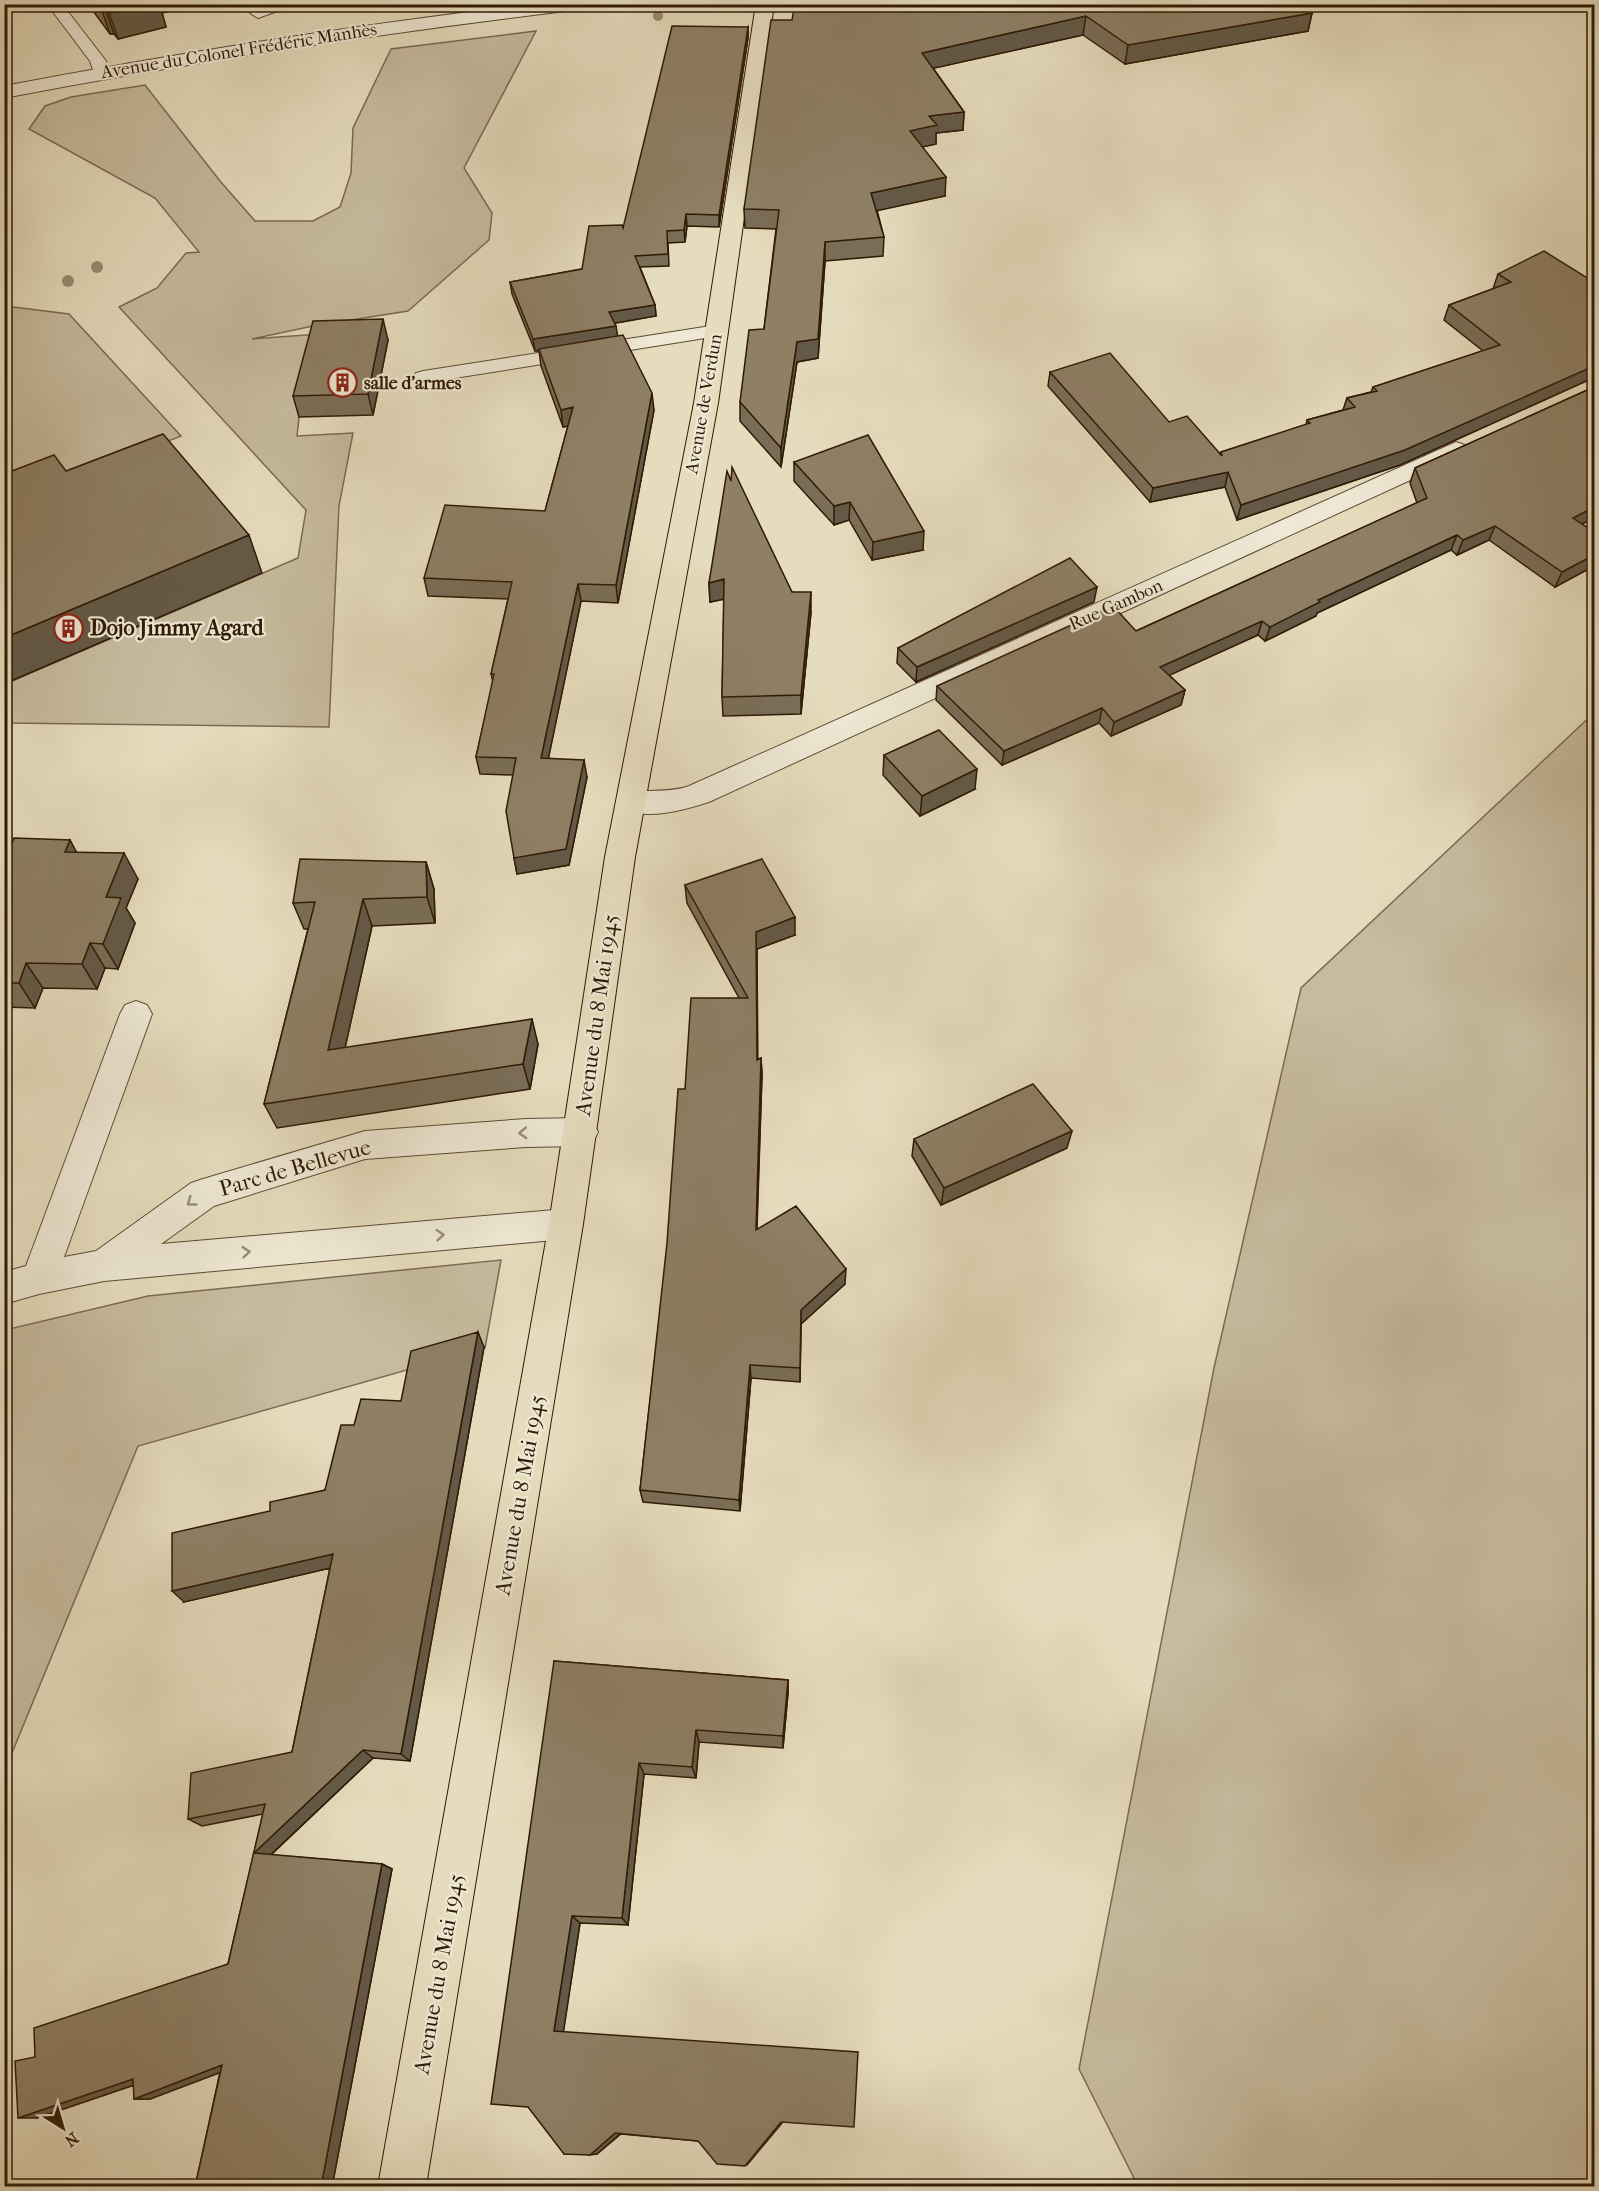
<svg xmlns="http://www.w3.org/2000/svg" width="1599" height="2191" font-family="'IM FELL French Canon',serif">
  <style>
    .green { fill: #c6bb9e; stroke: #7b6a52; stroke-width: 1.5 }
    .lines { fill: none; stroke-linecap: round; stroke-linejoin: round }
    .service-casing { stroke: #5d4a33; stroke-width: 2 }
    .minor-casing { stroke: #5d4a33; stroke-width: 2 }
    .tertiary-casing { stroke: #5d4a33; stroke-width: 2 }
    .primary-casing { stroke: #301a05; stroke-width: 2 }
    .service { fill: #eee8d4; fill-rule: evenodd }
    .minor { fill: #eee8d4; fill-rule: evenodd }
    .tertiary { fill: #eee8d4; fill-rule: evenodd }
    .primary { fill: #e5dcbd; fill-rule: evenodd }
    .tree { fill: #9a8c71 }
    .wall { fill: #7a6d57; stroke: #301a05; stroke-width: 1.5 }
    .shaded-wall { fill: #635947; stroke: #301a05; stroke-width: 1.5 }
    .building { fill: #8e7f65; stroke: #301a05; stroke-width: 1.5 }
    .oneway { stroke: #988b77 }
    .labels { text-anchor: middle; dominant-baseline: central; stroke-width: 4.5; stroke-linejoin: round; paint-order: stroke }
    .far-street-label { font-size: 18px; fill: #301a05; stroke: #eee8d4 }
    .far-poi-label { font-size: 18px; font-weight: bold; fill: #301a05; stroke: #eee8d4; text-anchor: start }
    .poi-label { font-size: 22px; font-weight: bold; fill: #301a05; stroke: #eee8d4; text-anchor: start }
    .street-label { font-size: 22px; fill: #301a05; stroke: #eee8d4 }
  </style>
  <rect width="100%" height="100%" fill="#e5dcbd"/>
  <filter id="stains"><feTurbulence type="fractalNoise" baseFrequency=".00333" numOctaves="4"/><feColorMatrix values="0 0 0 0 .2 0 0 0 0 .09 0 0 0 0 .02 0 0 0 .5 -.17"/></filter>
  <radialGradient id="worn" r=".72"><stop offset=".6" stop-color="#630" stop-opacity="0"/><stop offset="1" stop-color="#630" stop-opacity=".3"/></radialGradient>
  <path class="green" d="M536,31L464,168L492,213L489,240L408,311L313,326L252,339L320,334V342L299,418L297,436L353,433L339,506L329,727L5,723V684L298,558L306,510L119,307L157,288L186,253L199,252L155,198L29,129L45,106L71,97L145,85L220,181L255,221H313L340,207L351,173L353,128L391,49Z
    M13,307L69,314L181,436L5,506V311Z
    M1594,713V2186H1138L1079,2069L1214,1368L1301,988Z
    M501,1260L485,1348L138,1446L5,1770V1330L148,1296Z"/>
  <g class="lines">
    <defs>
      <path id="service" d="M47,4H62L106,61L109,73L107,76H95L90,61Z
        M268,4H291L289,7L258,18L250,13L253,10Z
        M717,325L724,327L726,331L724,335L423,383L416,381L413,377L416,373L423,371Z"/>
      <path id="minor" d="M1456,442L1465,445L1468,450L1465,455L709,802C681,811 651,819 622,810L617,802L622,794C644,788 667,794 689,786Z
        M136,1001L147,1005L152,1014L64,1257L96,1251L191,1183L203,1179L365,1131L526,1119L581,1118L593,1122L598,1132L593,1142L581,1146L526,1147L365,1159L214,1206L161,1244L566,1209L578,1213L583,1224L578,1235L566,1239L104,1281L39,1294L4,1304V1272L26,1266L120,1014L125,1005Z"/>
      <path id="tertiary" d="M532,4H592L583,9C389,32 196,61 4,98V86C179,53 355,25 532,4Z"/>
      <path id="primary" d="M756,4H774L718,403L635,857L583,1224L426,2186H378L549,1224L605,857L694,403Z"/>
    </defs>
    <use href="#service" class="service-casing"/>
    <use href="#minor" class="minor-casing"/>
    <use href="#tertiary" class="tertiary-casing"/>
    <use href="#primary" class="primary-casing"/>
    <use href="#service" class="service"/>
    <use href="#minor" class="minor"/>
    <use href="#tertiary" class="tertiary"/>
    <use href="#primary" class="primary"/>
  </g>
  <g class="tree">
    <circle cx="658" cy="16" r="5"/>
    <circle cx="97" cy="267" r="6"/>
    <circle cx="68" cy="281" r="6"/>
  </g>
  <path class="wall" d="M88,4H198L162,13L166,27L118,39L114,34H110Z
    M1592,4H1594V11L1590,9Z
    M1312,13L1308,31L1125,64L1083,35L933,68L964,112L963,130L936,133V144L922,147L945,196L877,210L884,237L883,256L825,261L818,358L797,362L781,467L740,421V402L764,329L776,229L745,228L744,209L792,20Z
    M748,27V38L719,227L687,226L685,242L668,243L669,266L640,267L655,305L656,316L615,323L617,336L654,410L618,603L581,601L548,759L587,777L569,865L517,874L514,858L513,775L480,774L476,757L493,682L491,674L508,599L428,596L424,578L545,511L568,426L563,427L541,366L539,351H535L512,294L510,282L582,269L623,228Z
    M1498,274L1592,281H1594V379L1593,378L1400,465L1237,520L1225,487L1150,502L1048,386L1050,372L1169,422L1221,454V452L1306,425L1307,420L1343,410L1347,398L1371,392L1373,387L1483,351L1444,320L1449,305L1493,289Z
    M388,340L373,415L299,417L293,396Z
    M1594,387V518L1582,524L1594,532V566L1555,587L1489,540L1457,555L1451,550L1317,613L1316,616L1265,641L1258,635L1169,675L1185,690L1181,705L1111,736L1099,723L1002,765L936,700L937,686L1136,631L1417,503L1410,483L1415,468Z
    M794,462L923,550L872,560L849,520L834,525L794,481Z
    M731,481L792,592L811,612L801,714L723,716L722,697L724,599L710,602L709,583Z
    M1094,602L916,682L897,663L898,648Z
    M884,755L975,789L920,816L883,775Z
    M70,840L76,852L138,879L126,908L135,923L118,969L105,968L97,989L43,988L35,1008L4,1007V865Z
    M426,862L434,889L435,923L372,926L345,1048L538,1044L530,1089L277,1128L264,1104L308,929H304L293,903Z
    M685,885L795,935L757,949V1060L761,1058L762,1074L757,1230L845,1284L801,1324L800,1382L751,1378L740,1511L643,1502L640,1490L685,1089L739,998L687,903Z
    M914,1139L1067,1148L941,1205L912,1156Z
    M484,1347L410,1761L373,1758L271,1855L382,1864L392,1869L332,2187H195L220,2072L150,2099H134V2085L37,2118L35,2057L228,1964L263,1814L202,1826L188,1819L292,1752L330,1568L184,1602L270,1511L325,1490L354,1425L401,1401Z
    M554,1661L788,1680V1693L783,1748L699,1742L696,1778L644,1774L628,1925L580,1923L563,2032L782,2123L747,2165L698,2141L621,2134L597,2154H564Z"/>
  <path class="shaded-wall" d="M143,4H198L162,13L166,27L118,39L109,13Z
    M101,8H105L114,34H110Z
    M1312,13L1308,31L1125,64L1128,45Z
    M1086,16L1083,35L921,71L922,53Z
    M748,27V38L719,227V215Z
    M964,112L963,130L936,133V144L909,150L910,131L929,116Z
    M946,177L945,196L871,212V193Z
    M686,214L687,226L685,242L684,230Z
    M825,242V261L818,358L797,362L781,467V448L797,342Z
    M655,305L656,316L610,324L609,312Z
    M383,319L388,340L373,415L368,394Z
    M616,326L618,338L535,351L533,339Z
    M1594,366V375L1593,378L1400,465L1237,520L1241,505Z
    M652,393L654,410L618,603L616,585Z
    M573,407L575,425L563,427L561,410Z
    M1228,472L1225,487L1150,502L1153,488Z
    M850,502L849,520L834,525V506Z
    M1594,507V518L1566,532L1573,518Z
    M1495,526L1489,540L1457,555L1463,540Z
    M924,531L923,550L872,560L873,542Z
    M249,535L262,573L4,684V638Z
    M1457,535L1451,550L1317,613L1316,616L1265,641L1270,627L1318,600Z
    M1594,555V566L1555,587L1562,572Z
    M724,579L725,599L710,602L709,583Z
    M578,584L581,601L545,775L541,758Z
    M1097,587L1094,602L916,682L917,667Z
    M811,592V612L801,714V695Z
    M1262,621L1258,635L1157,681L1160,667Z
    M1185,690L1181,705L1111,736L1114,722Z
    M1102,708L1099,723L1002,765L1004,751Z
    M584,760L587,777L569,865L517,874L514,858Z
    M977,769L975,789L920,816L922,796Z
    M70,840L84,866L65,852Z
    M124,853L138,879L126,908L135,923L118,969L103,944L106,897Z
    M426,862L434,889L435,923L427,897Z
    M363,899L372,926L339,1075L328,1050Z
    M795,917V935L757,949L758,1077L756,932Z
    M90,943L105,968L97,989L82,964Z
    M26,963L43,988L35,1008L19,983Z
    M532,1019L538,1044L530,1089L523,1064Z
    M761,1058L762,1074L756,1245V1230Z
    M1072,1131L1067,1148L941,1205L944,1188Z
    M846,1269L845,1284L801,1324L800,1382L801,1310Z
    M478,1332L484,1347L410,1761L401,1754Z
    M750,1365L751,1378L740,1511L739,1500Z
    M333,1554L343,1565L184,1602L172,1591Z
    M788,1680V1693L783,1748V1736Z
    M696,1730L699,1742L696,1778L692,1767Z
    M363,1750L373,1758L266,1859L254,1853Z
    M639,1763L644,1774L628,1925L622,1918Z
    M382,1864L392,1869L332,2187H321Z
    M572,1916L580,1923L563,2035L554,2031Z
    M222,2065L235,2067L150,2099H134Z
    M133,2079L149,2080L37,2118H18Z
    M615,2133H621L597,2154L590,2155Z"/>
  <path class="building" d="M99,4H143L109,13L105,8H101Z
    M795,4H1301L1312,13L1128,45L1086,16L922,53L964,112L929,116L937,125L910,131L946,177L871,193L884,237L825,242L818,339L797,342L781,448L740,402L749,330L764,329L779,210L744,209L771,20H792Z
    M672,26L748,27L719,215L686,214L684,230L667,231L668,254L635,256L655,305L609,312L616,326L533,339L510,282L582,269L589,226L622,225L623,228Z
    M1544,251L1592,281H1594V366L1405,450L1241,505L1228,472L1153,488L1050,372L1110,353L1169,422L1187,416L1222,456L1221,452L1310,423L1307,420L1355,407L1347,398L1377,391L1373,387L1500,345L1449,305L1511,282L1498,274Z
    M383,319L368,394L293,396L313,321Z
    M623,335L652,393L616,585L578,584L541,758L584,760L566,849L514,858L506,811L516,758L476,757L494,674H491L512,582L424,578L445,505L545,511L573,407L561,410L539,349Z
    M1594,387V507L1573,518L1594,532V555L1562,572L1495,526L1463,540L1457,535L1318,600L1320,602L1270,627L1262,621L1160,667L1185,690L1114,722L1102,708L1004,751L937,686L1113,606L1136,631L1427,498L1415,468Z
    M163,434L249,535L4,638V474L54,455L66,471Z
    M868,435L924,531L873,542L850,502L834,506L794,462Z
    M732,467L792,592H811L801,695L722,697L724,579L709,583L727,471L731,481Z
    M1070,558L1097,587L917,667L898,648Z
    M939,730L977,769L922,796L884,755Z
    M14,838L70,840L65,852L124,853L106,897L121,898L103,944L90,943L82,964L26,963L19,983H4V865Z
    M300,859L426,862L427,897L363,899L328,1050L532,1019L523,1064L264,1104L315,902L293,903Z
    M762,859L795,917L756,932L757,1060L761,1058L756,1230L796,1206L846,1269L801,1310L800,1368L750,1365L739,1500L640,1490L667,1243L678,1089H685L691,998H748L685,885Z
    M1033,1084L1072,1131L944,1188L914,1139Z
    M478,1332L401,1754L363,1750L254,1853L382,1864L321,2187H195L222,2065L134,2099L133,2079L18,2118L15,2061L35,2057L34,2028L228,1964L265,1804L188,1819L191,1773L292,1752L333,1554L172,1591V1533L270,1511V1502L325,1490L341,1425H354L361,1399L401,1401L411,1351Z
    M554,1661L788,1680L783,1736L696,1730L692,1767L639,1763L622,1918L572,1916L554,2031L858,2052L854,2127L781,2122L745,2166L717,2164L698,2141L615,2133L590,2155L564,2154L528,2107L491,2104Z"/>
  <defs><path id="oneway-chevron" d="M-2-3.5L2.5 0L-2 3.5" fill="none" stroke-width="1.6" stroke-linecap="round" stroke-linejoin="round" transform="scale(1.5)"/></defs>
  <g class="oneway">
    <use href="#oneway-chevron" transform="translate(523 1133) rotate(177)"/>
    <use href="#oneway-chevron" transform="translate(191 1202) rotate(144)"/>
    <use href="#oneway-chevron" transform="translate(440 1235) rotate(-5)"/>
    <use href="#oneway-chevron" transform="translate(246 1252) rotate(-5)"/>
  </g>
  <defs>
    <symbol id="building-ring" viewBox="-11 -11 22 22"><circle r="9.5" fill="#eee8d4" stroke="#8f2418" stroke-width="1.5"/><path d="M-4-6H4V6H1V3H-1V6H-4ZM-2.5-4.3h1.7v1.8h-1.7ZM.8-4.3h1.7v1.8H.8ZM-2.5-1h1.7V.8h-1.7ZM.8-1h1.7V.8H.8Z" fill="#8f2418"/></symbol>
  </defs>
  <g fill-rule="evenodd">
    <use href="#building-ring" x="326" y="366" width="33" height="33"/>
    <use href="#building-ring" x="52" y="612" width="33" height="33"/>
  </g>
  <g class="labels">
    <g class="far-street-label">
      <text transform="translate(239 51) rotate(-9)">Avenue du Colonel Frédéric Manhès</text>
      <text transform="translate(704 404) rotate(-80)">Avenue de Verdun</text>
      <text transform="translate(1116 605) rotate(-24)">Rue Gambon</text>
    </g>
    <g class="far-poi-label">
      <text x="364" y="383">salle d'armes</text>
    </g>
    <g class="poi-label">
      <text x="90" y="628">Dojo Jimmy Agard</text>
    </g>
    <g class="street-label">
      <text transform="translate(597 1015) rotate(-82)">Avenue du 8 Mai 1945</text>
      <text transform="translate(295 1168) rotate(-16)">Parc de Bellevue</text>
      <text transform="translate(520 1495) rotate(-80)">Avenue du 8 Mai 1945</text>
      <text transform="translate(439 1974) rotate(-80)">Avenue du 8 Mai 1945</text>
    </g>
  </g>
  <rect width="1599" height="2191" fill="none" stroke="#e5dcbd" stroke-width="24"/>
  <rect x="6" y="6" width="1587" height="2179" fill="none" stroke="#301a05" stroke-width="3"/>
  <rect x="12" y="12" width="1575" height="2167" fill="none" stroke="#301a05" stroke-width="1.5"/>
  <g transform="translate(63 2128) rotate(143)" stroke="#eee8d4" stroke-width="4.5" paint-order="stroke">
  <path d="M0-4.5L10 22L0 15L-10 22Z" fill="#301a05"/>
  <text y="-9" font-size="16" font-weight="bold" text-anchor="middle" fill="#301a05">N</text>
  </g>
  <rect width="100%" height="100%" filter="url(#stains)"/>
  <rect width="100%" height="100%" fill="url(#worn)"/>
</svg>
